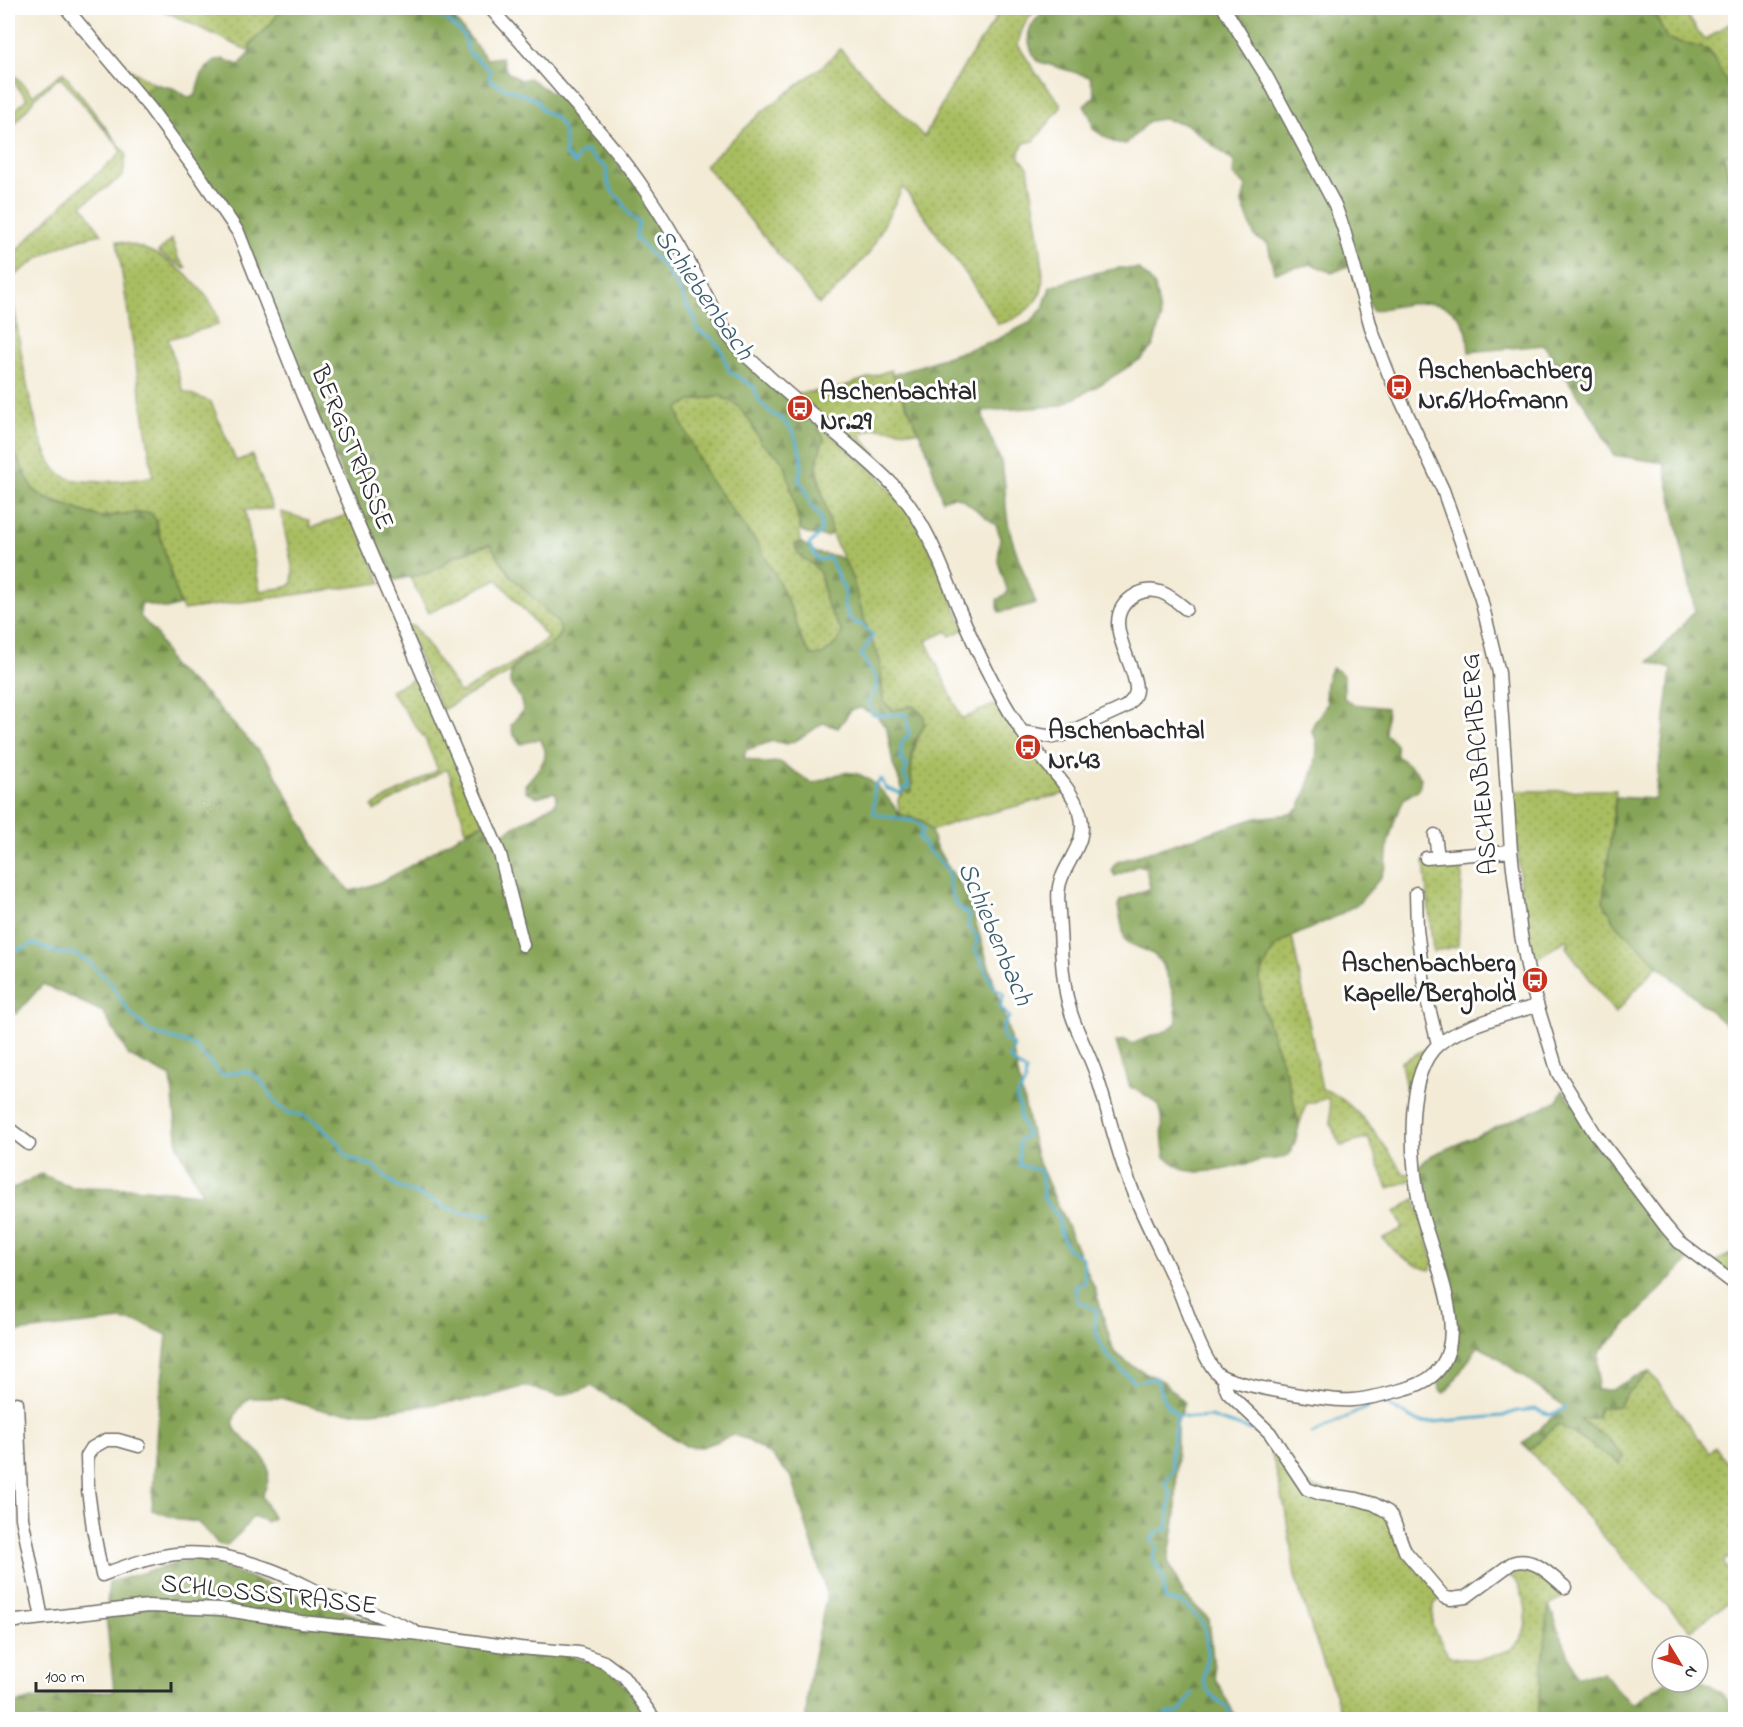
<svg xmlns="http://www.w3.org/2000/svg" width="1743" height="1727" font-family="'Indie Flower',sans-serif">
  <style>
    .grass { fill: url(#grass-dots); stroke: #6a7446; stroke-width: 1.5 }
    .forest { fill: url(#forest-firs); stroke: #586841; stroke-width: 1.5 }
    .lines { fill: none; stroke-linecap: round; stroke-linejoin: round }
    .stream { stroke: #50aace; stroke-width: 3 }
    .minor-casing { stroke: #716e67; stroke-width: 15 }
    .minor { stroke: #fff; stroke-width: 12 }
    .labels { text-anchor: middle; dominant-baseline: central; stroke-width: 6; stroke-linejoin: round; paint-order: stroke }
    .poi-label { font-size: 26px; font-weight: bold; fill: #2b2b2b; stroke: #fff; text-anchor: start }
    .street-label { font-size: 26px; fill: #2b2b2b; stroke: #fff }
    .water-label { font-size: 27px; font-style: italic; fill: #3a5e6c; stroke: #fff }
  </style>
  <defs>
    <pattern id="grass-dots" width="8" height="8" patternUnits="userSpaceOnUse" patternTransform="scale(1.5)"><rect width="8" height="8" fill="#a9bd61"/><path d="M2 2h.1M6 6h.1" fill="none" stroke="#8a9a50" stroke-width="1.8" stroke-linecap="round"/></pattern>
    <pattern id="forest-firs" width="22" height="20" patternUnits="userSpaceOnUse" patternTransform="scale(1.5)"><rect width="22" height="20" fill="#86a457"/><path d="M5 1l3.5 6h-7zM16 11l3.5 6h-7z" fill="#6e8648"/></pattern>
  </defs>
  <rect width="100%" height="100%" fill="#fff"/>
  <filter id="ink" filterUnits="userSpaceOnUse"><feTurbulence type="fractalNoise" baseFrequency=".0167" numOctaves="2"/><feDisplacementMap in="SourceGraphic" scale="12" xChannelSelector="R" yChannelSelector="G"/><feConvolveMatrix kernelMatrix="1 2 1 2 8 2 1 2 1" color-interpolation-filters="sRGB"/></filter>
  <filter id="wash" filterUnits="userSpaceOnUse"><feTurbulence type="fractalNoise" baseFrequency=".008" numOctaves="4" result="noise"/><feDisplacementMap in="SourceGraphic" scale="24" xChannelSelector="R" yChannelSelector="G"/><feGaussianBlur stdDeviation="1.35" result="paint"/><feColorMatrix in="noise" values="0 0 0 0 0 0 0 0 0 0 0 0 0 0 0 0 0 1.4 0 .05"/><feComposite in="paint" operator="in"/></filter>
  <g filter="url(#wash)">
    <rect width="100%" height="100%" fill="#f3ebd6"/>
    <path class="grass" d="M158,8H284C277,13 274,21 268,27C262,34 255,38 250,45L251,52Z
      M992,8H1038C1026,19 1021,29 1018,45L1036,73L1060,103L1061,107L1034,141L1024,143L1019,151L1020,158L1028,167C1031,191 1048,274 1041,291C1035,307 1014,322 998,324L968,277L903,187L870,252L833,293L819,304L705,165L763,111L824,65L840,49L924,137C946,96 968,56 996,19Z
      M1652,8H1683L1702,38L1706,40L1735,19V99L1709,50L1667,39Z
      M113,56L129,69L155,84L142,94Z
      M8,68L33,95L63,72L126,154L123,176L82,205L102,234C67,240 37,256 10,280C16,318 32,451 59,473C76,487 133,481 153,476L117,241C155,249 177,263 202,291C210,301 218,311 218,325L168,339L183,391L211,402L236,461L252,455L273,509L245,510L260,591L287,587L292,584L293,571L281,512L309,520L311,528L352,513L381,583L183,610L137,512L99,517L45,498L33,489L9,444L8,439V259L74,193L116,158L121,151L118,145L60,77L37,96L8,132V119L27,98L8,76Z
      M1735,147V214L1724,157Z
      M172,239L178,258L186,267L185,269L158,252Z
      M891,370L900,393L920,432L876,428L860,434L869,447L892,471L887,475L799,396L800,393L833,390Z
      M721,396L737,405L750,421L761,443L779,457L786,467L800,527V542L795,545L801,557L812,563L821,574L822,584L835,619L842,632L838,641L822,656L811,655L802,641L793,613L778,580L757,543L709,479L681,422L678,409C691,397 705,400 721,396Z
      M820,426L875,472L918,523L965,629L950,636L947,631L926,641L962,719L1002,701L1067,793L955,822L931,831L923,821L899,814L898,800L903,791L909,793L912,790C910,763 912,748 925,724L913,706L893,710L883,701L880,660L869,635L853,581L831,533L817,468L818,454L824,438L818,430Z
      M490,544L511,576L558,623C572,648 518,650 511,672L442,710L405,624L415,627L460,693L508,666L548,638L497,579L429,613L409,576L428,573L442,566L451,558Z
      M421,676L484,823L466,830L448,770H444L374,811L372,806L438,770L425,739L390,690Z
      M1616,790L1603,901L1616,924L1658,965L1615,1013L1566,947L1569,942L1568,939L1538,957L1532,958L1526,954L1513,794L1517,791Z
      M1424,861H1463L1458,946L1433,952Z
      M1292,936L1322,1089C1353,1097 1387,1148 1404,1174L1412,1173L1413,1180L1388,1188L1368,1138L1341,1146C1337,1138 1333,1131 1331,1123C1330,1114 1331,1107 1328,1098L1306,1104L1299,1126L1290,1086L1261,1002L1260,977L1266,961L1274,948Z
      M1431,1046L1412,1099L1408,1100L1401,1062Z
      M1415,1199L1434,1263L1430,1270C1412,1266 1394,1253 1383,1238L1403,1228L1395,1212Z
      M1735,1252V1289L1714,1262Z
      M1650,1372L1709,1452L1715,1447L1735,1473V1554L1723,1562L1735,1578V1597L1691,1630C1633,1573 1582,1511 1529,1450L1558,1424L1620,1463L1622,1455L1608,1439L1580,1419L1600,1408L1619,1406L1625,1396Z
      M1277,1447L1298,1481L1386,1512L1441,1598L1433,1605L1432,1625L1448,1655C1464,1661 1478,1660 1494,1655C1500,1653 1507,1652 1512,1648C1534,1631 1527,1600 1515,1579L1504,1574L1524,1563L1552,1579L1569,1594L1549,1605L1538,1713L1541,1719H1344L1314,1636L1295,1576L1285,1508L1272,1454Z"/>
    <path class="forest" d="M284,8H439L452,16L487,59L501,57L507,72L520,80L529,78C542,87 555,96 570,103L646,197L721,331L820,426L819,430L824,438C821,448 817,457 817,467C817,486 829,511 831,533L827,537L807,534L801,530L786,467L779,457L761,443L750,421L737,405L721,396C705,400 691,397 678,409L681,422L709,479L757,543L778,580L793,613L802,641L811,655H822L837,643L842,632C836,622 829,610 825,599C823,591 824,578 819,572C813,561 796,558 795,545L800,542L817,553L836,556L845,561L853,581L869,635L880,660L883,701L893,710L913,706L924,715C926,729 918,733 914,746C910,761 911,775 912,790L909,793L903,791L893,764L887,729L877,716L861,708L851,710L838,728L823,723L801,738L787,744L773,741L746,750L744,758L763,763L780,762L812,783C822,781 830,777 839,774C865,766 887,795 899,814L923,821L931,831L935,845L946,864L967,894L1008,1029L1036,1156L1095,1289L1114,1352L1134,1367L1163,1381L1184,1402L1177,1424L1176,1515L1168,1561L1184,1595L1209,1619L1215,1678L1237,1719H806L808,1685L827,1594L792,1478L772,1456L746,1439L733,1435L702,1447L686,1446L592,1386L579,1391L558,1396L525,1386L484,1398L373,1412H330L281,1398H249C208,1436 261,1437 268,1469C270,1479 266,1487 262,1496L273,1518L267,1522L253,1516L241,1532L226,1546L218,1544L209,1533L197,1522L181,1520L152,1510L157,1425L167,1335L142,1323L121,1320L8,1333V1191L41,1174L72,1187L133,1188L202,1194L178,1146L171,1077L129,1056L103,1012L43,984L16,1014L8,1008V439L33,489L45,498L99,517L149,512L155,518L180,605L167,609L141,603L140,616L156,633L172,666L206,694L270,764L319,854L350,891C399,882 439,842 484,823L497,837L555,804L557,796L554,792L537,797L526,791L525,785C536,771 555,757 539,739L521,744L513,734L511,725L523,710C522,706 521,700 519,696C516,691 510,688 510,681C510,647 573,652 558,623L511,576L490,544L451,557L442,566L428,573L387,582L241,231L142,95L155,84L173,88L189,98L196,95C198,78 204,62 223,59L239,65L251,52L250,45C255,38 262,34 268,27C274,21 277,13 284,8Z
      M1047,8H1652L1667,39L1709,50L1736,99L1735,147L1724,157L1736,214L1735,1024L1727,1026L1658,965L1616,924L1603,901L1616,797L1655,799L1671,669L1649,662L1695,611L1664,463L1613,455L1595,420L1544,345L1469,352C1468,346 1468,339 1467,333C1455,289 1404,305 1372,311L1357,262L1332,273L1312,264L1274,272L1268,244L1255,237L1242,203L1246,186L1233,175L1234,162L1186,124L1163,119L1149,121L1126,144L1113,142L1093,129L1091,118L1084,106L1095,96L1090,77L1037,61C1022,37 1027,26 1047,8Z
      M1120,268L1138,269L1148,278L1155,287L1161,319L1153,346L1141,359L1099,385L1060,406L983,411C983,428 996,445 1001,462C1007,481 1004,502 1008,522C1013,551 1027,577 1036,604L999,612L997,600L1008,592L998,562L1000,536L996,525L962,499L953,496L942,500L927,450L893,375L996,340L1031,322L1043,308L1050,287L1089,274Z
      M1332,668L1339,671L1344,677V698L1353,704L1387,708L1385,734L1396,744L1397,756L1415,770L1421,778L1419,789L1405,798L1396,816L1388,843L1386,866L1381,877L1371,889L1359,903L1337,916L1287,939L1274,948L1260,977L1261,1002L1290,1086L1299,1126L1295,1143L1289,1155L1277,1159L1262,1160L1222,1170L1199,1172L1184,1170L1165,1157C1156,1116 1177,1109 1130,1087L1116,1042L1125,1040L1133,1044C1149,1034 1163,1037 1177,1022C1177,1005 1167,961 1151,953C1143,948 1134,947 1125,941L1118,906L1120,900L1150,888L1146,868L1139,865L1115,876L1112,871L1113,866L1117,862L1256,818L1290,814L1299,809C1306,791 1326,749 1312,732L1313,725L1327,704C1324,692 1325,678 1332,668Z
      M1563,1090L1692,1257L1599,1353L1597,1390H1612L1634,1377L1650,1372L1625,1396L1619,1406L1600,1408L1597,1418L1580,1419L1608,1439L1623,1456L1620,1464L1558,1424L1529,1450L1522,1444L1564,1407L1489,1351L1478,1346L1450,1387L1445,1393L1440,1390L1438,1374L1452,1346L1433,1241L1418,1168L1430,1156L1557,1101Z
      M196,1558L388,1627L566,1654L613,1671L651,1719L8,1720V1706C45,1694 76,1693 114,1691L106,1616L109,1582Z
      M1549,1605L1577,1676L1603,1673L1619,1692L1633,1704L1666,1682H1698V1678C1713,1687 1736,1700 1735,1719H1541L1538,1713Z"/>
    <g class="lines">
      <path class="stream" d="M420,8L427,15L447,19L464,36L469,53L490,70L489,79L502,87L537,100L543,111C564,118 566,134 565,154L575,164L579,154L587,151L595,160L606,167L608,183L613,193L622,201L630,216L639,222L636,238L665,269L682,294L686,306L694,316L697,330L713,339L722,351L729,371L754,387L759,401L770,412L783,420L794,433L800,452L802,466L798,478L806,491L811,505L821,518V532L809,545L818,560L830,558L845,592L844,606L851,621L863,625L873,636L861,655L877,680L875,692L868,704L873,715C885,717 894,712 907,715L909,735L901,743V760L907,765L904,775L909,786L899,793L886,788L881,779L874,788V814L918,822L923,830L919,837L928,850L948,870L950,889L956,905L969,915L968,927L978,938L975,949L994,988L1004,994L1000,1007L1009,1017L1003,1027V1038L1014,1046L1009,1057L1015,1064L1026,1071L1025,1083L1016,1098L1020,1107V1118L1027,1135L1019,1141V1165L1041,1171L1044,1199L1058,1217L1061,1234L1068,1249L1083,1258L1085,1282L1075,1286L1077,1301L1097,1310C1088,1341 1113,1364 1135,1382
        M8,948L22,949L33,944L61,954L72,953L88,961L109,981L130,1013L150,1032L193,1045L222,1075L245,1071L259,1078L277,1105L288,1113L302,1115L314,1121L337,1141L347,1157L374,1167L397,1186L462,1213L491,1214
        M1141,1381L1156,1378L1163,1400L1177,1415L1171,1453L1173,1470L1165,1484L1171,1493L1167,1530H1161L1151,1539L1158,1549L1152,1558L1163,1577L1165,1600L1183,1603L1203,1623L1208,1651L1203,1679L1208,1692L1229,1709L1230,1720
        M1177,1415L1198,1418L1210,1417L1263,1434
        M1312,1434L1380,1401L1421,1423L1503,1416L1517,1411L1536,1409L1550,1415L1565,1408
        M1164,1720L1165,1714L1180,1712L1192,1693"/>
    </g>
  </g>
  <g filter="url(#ink)">
    <g class="lines">
      <defs>
        <path id="minor" d="M66,8L150,108L202,179L238,232L303,396L500,854L523,945
          M490,8C516,36 541,65 566,94C594,125 623,157 646,192C663,217 679,244 693,270C706,293 716,319 732,340C741,352 753,362 765,373C806,412 854,445 894,486C926,521 941,564 958,607C977,652 999,699 1027,739C1043,763 1071,785 1080,813C1088,839 1071,855 1062,877C1057,888 1058,899 1059,911C1061,944 1061,981 1071,1013C1078,1035 1090,1055 1097,1077C1108,1110 1115,1144 1127,1176C1141,1216 1162,1252 1179,1291C1187,1310 1203,1361 1218,1374C1231,1385 1332,1402 1352,1400C1370,1399 1390,1393 1408,1388C1490,1365 1431,1259 1420,1207C1412,1166 1404,1085 1433,1050C1450,1029 1510,1013 1537,1006
          M1224,8L1268,79L1335,205L1344,230L1372,331L1389,375L1443,490L1481,599L1499,673L1511,851L1521,935L1530,981L1558,1073L1594,1132L1666,1227L1679,1242L1736,1285
          M1022,732L1053,737L1063,735L1125,707C1131,702 1137,696 1136,688C1134,658 1096,616 1137,594C1157,584 1171,597 1186,609
          M1435,835L1438,857
          M1426,858L1511,851
          M1416,893L1417,929L1425,992L1438,1044
          M8,1128L29,1144
          M1225,1378L1224,1384L1228,1393L1270,1433L1307,1489L1321,1494L1357,1499L1374,1504L1388,1512L1393,1519L1405,1551L1444,1597L1451,1599L1466,1597L1512,1563C1533,1555 1550,1575 1565,1587
          M17,1403L22,1518L42,1618
          M139,1446L118,1440H106L92,1448L87,1456L88,1490L93,1528L102,1575C166,1550 199,1545 266,1568C288,1575 308,1588 329,1597C357,1608 386,1617 414,1631
          M8,1622L148,1606L221,1609L301,1622L420,1634L520,1648L579,1653L604,1662L623,1676L655,1720"/>
      </defs>
      <use href="#minor" class="minor-casing"/>
      <use href="#minor" class="minor"/>
    </g>
  </g>
  <defs>
    <symbol id="bus-disc" viewBox="-11 -11 22 22"><circle r="9.5" fill="#c8321e" stroke="#fff"/><path d="M-5-6H5V4H4V6H2V4H-2V6H-4V4H-5ZM-3.5-4V0h7V-4ZM-3.5 1.2v1.5H-2V1.2ZM2 1.2v1.5H3.5V1.2Z" fill="#fff"/></symbol>
  </defs>
  <g fill-rule="evenodd">
    <use href="#bus-disc" x="1384" y="372" width="30" height="30"/>
    <use href="#bus-disc" x="785" y="393" width="30" height="30"/>
    <use href="#bus-disc" x="1013" y="732" width="30" height="30"/>
    <use href="#bus-disc" x="1520" y="965" width="30" height="30"/>
  </g>
  <g class="labels">
    <g class="poi-label">
      <text x="1418" y="372">Aschenbachberg<tspan x="1418" dy="30">Nr.6/Hofmann</tspan></text>
      <text x="820" y="393">Aschenbachtal<tspan x="820" dy="30">Nr.29</tspan></text>
      <text x="1048" y="732">Aschenbachtal<tspan x="1048" dy="30">Nr.43</tspan></text>
      <text x="1516" y="965" text-anchor="end">Aschenbachberg<tspan x="1516" dy="30">Kapelle/Berghold</tspan></text>
    </g>
    <g class="street-label">
      <text transform="translate(351 448) rotate(67)">BERGSTRASSE</text>
      <text transform="translate(1481 764) rotate(-95)">ASCHENBACHBERG</text>
      <text transform="translate(269 1596) rotate(6)">SCHLOSSSTRASSE</text>
    </g>
    <g class="water-label">
      <text transform="translate(703 295) rotate(55)">Schiebenbach</text>
      <text transform="translate(994 934) rotate(67)">Schiebenbach</text>
    </g>
  </g>
  <rect width="1743" height="1727" fill="none" stroke="#fff" stroke-width="30"/>
  <g transform="translate(1680 1664) rotate(128)"><circle r="28" fill="#ffffff" stroke="#aaaaaa" stroke-width="1.5"/>
  <path d="M0-4.5L10 22L0 15L-10 22Z" fill="#c8321e"/>
  <text y="-9" font-size="16" font-weight="bold" text-anchor="middle" fill="#2b2b2b">N</text>
  </g>
  <path d="M36 1682v9h135v-9" fill="none" stroke="#2b2b2b" stroke-width="3"/>
  <text x="45" y="1682" font-size="18" fill="#2b2b2b" stroke="#ffffff" stroke-width="4.5" paint-order="stroke">100 m</text>
</svg>
